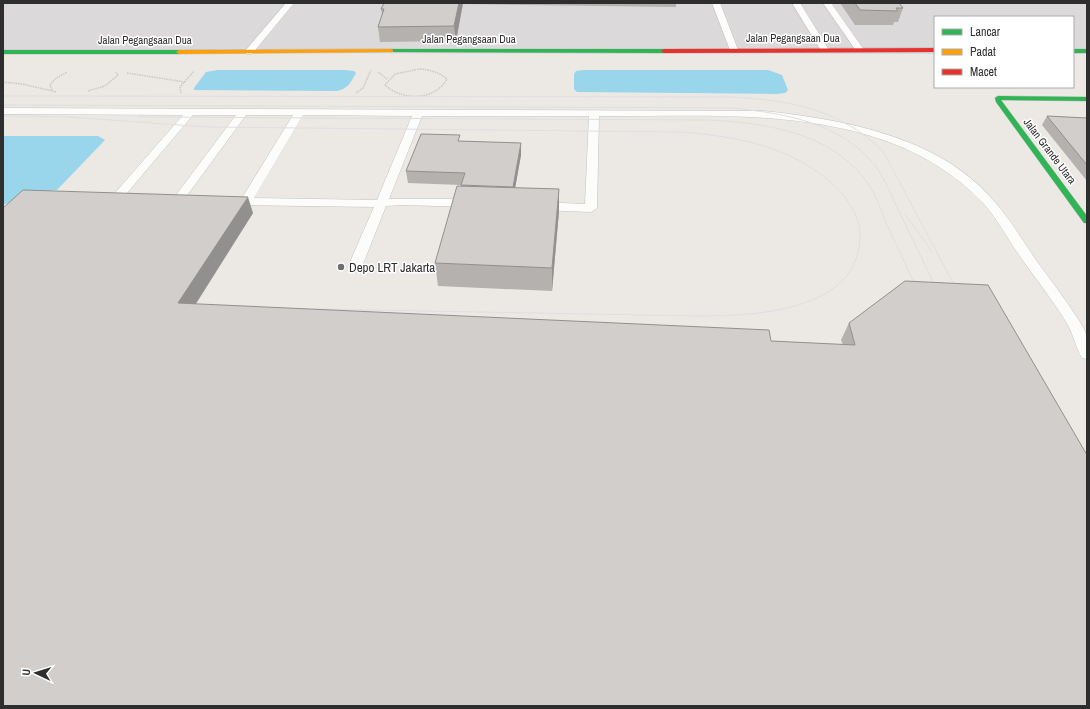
<svg xmlns="http://www.w3.org/2000/svg" width="1090" height="709" font-family="'Archivo Narrow',sans-serif">
  <style>
    .industrial { fill: #dcd9db }
    .water { fill: #99d6ec }
    .lines { fill: none; stroke-linecap: round; stroke-linejoin: round }
    .lane-casing { stroke: #c5c4c5; stroke-width: 1 }
    .fast-casing { stroke: #c5c4c5; stroke-width: 1 }
    .slow-casing { stroke: #c5c4c5; stroke-width: 1 }
    .jam-casing { stroke: #c5c4c5; stroke-width: 1 }
    .path { stroke: #c9c9c8; stroke-width: 1.5; stroke-dasharray: 1.5 1; stroke-linecap: butt }
    .lane { fill: #fcfcfb; fill-rule: evenodd }
    .fast { fill: #30b455; fill-rule: evenodd }
    .slow { fill: #ff9f0a; fill-rule: evenodd }
    .jam { fill: #e5322d; fill-rule: evenodd }
    .tram { stroke: #dfdfe1; stroke-width: 1 }
    .wall { fill: #b4b1af }
    .shaded-wall { fill: #92908e }
    .building { fill: #d1cecb; stroke: #92908e }
    .poi-dot { fill: #706f6e; stroke: #fff; stroke-width: 1.5 }
    .labels { text-anchor: middle; dominant-baseline: central; stroke-width: 3; stroke-linejoin: round; paint-order: stroke }
    .far-street-label { font-size: 11px; fill: #2e2e2e; stroke: #fff }
    .poi-label { font-size: 13px; fill: #2e2e2e; stroke: #fff; text-anchor: start }
  </style>
  <rect width="100%" height="100%" fill="#ece8e4"/>
  <path class="industrial" d="M3,3H1087V54H1073V17H935V54L3,53Z"/>
  <path class="water" d="M218,70H345L354,71L356,73C351,82 348,89 337,91L194,90V88L206,72Z
    M584,70H768L782,75L788,90L785,93L777,94L577,92L574,89V74L576,71Z
    M3,136H98L105,140L57,190C43,190 16,199 3,205Z"/>
  <g class="lines">
    <defs>
      <path id="lane" d="M286,3H294L252,54H246V50Z
        M712,3H720L738,50L737,52H731L730,50Z
        M792,3H800L829,50L828,52H822Z
        M823,3H831L864,50L863,52H857Z
        M3,108L763,111C841,119 938,136 992,199C1009,217 1022,240 1036,260C1052,282 1069,304 1083,327L1087,336V359L1082,358C1076,348 1074,337 1069,327C1054,301 1034,277 1017,252C1006,236 996,217 983,203C887,101 726,117 599,116L597,208L591,212L539,210L533,206L539,202L585,204L589,116H422L389,199H471L477,203L471,207L403,205L386,206L361,269L359,272H349L347,269L374,207L230,205L224,201L230,197L242,198L293,115H246L183,201L179,203L173,199L236,115H193L127,193L144,196L146,198L144,200L121,199L115,193L183,115L3,114ZM303,115L412,116L377,200L254,198Z"/>
      <path id="fast" d="M391,49H664L667,51L664,53L389,52V50Z
        M1073,49H1087V53H1073Z
        M3,50H179L182,52L179,54H3Z
        M998,96L1087,97V101L1001,100L1087,216V223H1084L996,102L995,98Z"/>
      <path id="slow" d="M391,49L393,50V52L179,54L176,52L179,50Z"/>
      <path id="jam" d="M935,48V52L664,53L661,51L664,49Z"/>
    </defs>
    <use href="#lane" class="lane-casing"/>
    <use href="#fast" class="fast-casing"/>
    <use href="#slow" class="slow-casing"/>
    <use href="#jam" class="jam-casing"/>
    <path class="path" d="M420,69C430,70 439,72 447,79C435,101 402,101 385,85L395,74Z
      M378,72L387,79
      M127,73L185,82
      M3,82L22,84L57,92
      M52,90L50,85L55,79L67,72
      M88,91L105,86L118,75L116,72
      M181,93L180,87L194,71
      M356,93L363,88L371,70"/>
    <use href="#lane" class="lane"/>
    <use href="#fast" class="fast"/>
    <use href="#slow" class="slow"/>
    <use href="#jam" class="jam"/>
    <path class="tram" d="M3,96L731,97C790,100 839,109 883,151L959,294
      M3,105L731,108C783,113 839,122 874,164C884,177 890,193 897,207C911,235 924,264 938,292
      M3,116L74,117
      M69,117L208,127L678,132C726,135 776,143 816,171C836,184 859,208 860,233C862,313 752,316 696,316L313,309
      M138,117L710,120C765,123 828,132 865,179C875,192 880,208 886,223C897,246 908,269 918,292
      M905,214L932,252"/>
  </g>
  <path class="wall" d="M384,3H676V7L463,4L456,41L380,42L378,27L382,14L381,9Z
    M840,3H899L903,8L898,22H894L893,25H855Z
    M1047,116L1087,118V181L1042,125Z
    M461,141L521,143V155L515,188L559,189V211L552,291L438,286L435,263L461,185L408,183L406,171Z
    M3,208L253,213L196,304L771,341L843,345L841,340L849,323L1087,455L3,706Z"/>
  <path class="shaded-wall" d="M459,3H463L456,41L454,26Z
    M521,143V155L513,200V187Z
    M559,189V211L552,291V268Z
    M248,197L253,213L186,319L178,303Z"/>
  <path class="building" d="M384,3H459L454,26L378,27L384,9H381Z
    M855,3H899L903,8H896L898,11L860,10Z
    M1047,116L1087,118V165Z
    M421,134L460,135L458,141L521,143L513,187L461,185L465,173L406,171Z
    M457,186L559,189L552,268L435,263Z
    M23,190L248,197L178,303L769,330L771,341L855,345L849,323L905,281L988,285L1087,455V706H3V208Z"/>
  <circle class="poi-dot" cx="341" cy="267" r="4"/>
  <g class="labels">
    <g class="far-street-label">
      <text x="793" y="38">Jalan Pegangsaan Dua</text>
      <text x="469" y="39">Jalan Pegangsaan Dua</text>
      <text x="145" y="40">Jalan Pegangsaan Dua</text>
      <text transform="translate(1050 151) rotate(53)">Jalan Grande Utara</text>
    </g>
    <g class="poi-label">
      <text x="349" y="267">Depo LRT Jakarta</text>
    </g>
  </g>
  <rect width="1090" height="709" fill="none" stroke="#2e2e2e" stroke-width="8"/>
  <rect x="934" y="16" width="140" height="72" fill="#ffffff" stroke="#ababab"/>
  <rect x="942" y="29" width="20" height="6" fill="#30b455" stroke="#ababab"/>
  <text x="970" y="36" font-size="12" fill="#2e2e2e">Lancar</text>
  <rect x="942" y="49" width="20" height="6" fill="#ff9f0a" stroke="#ababab"/>
  <text x="970" y="56" font-size="12" fill="#2e2e2e">Padat</text>
  <rect x="942" y="69" width="20" height="6" fill="#e5322d" stroke="#ababab"/>
  <text x="970" y="76" font-size="12" fill="#2e2e2e">Macet</text>
  <g transform="translate(36 673) rotate(274)" stroke="#ffffff" stroke-width="3" paint-order="stroke">
  <path d="M0-3L7 15L0 10L-7 15Z" fill="#2e2e2e"/>
  <text y="-6" font-size="11" font-weight="bold" text-anchor="middle" fill="#2e2e2e">U</text>
  </g>
</svg>
